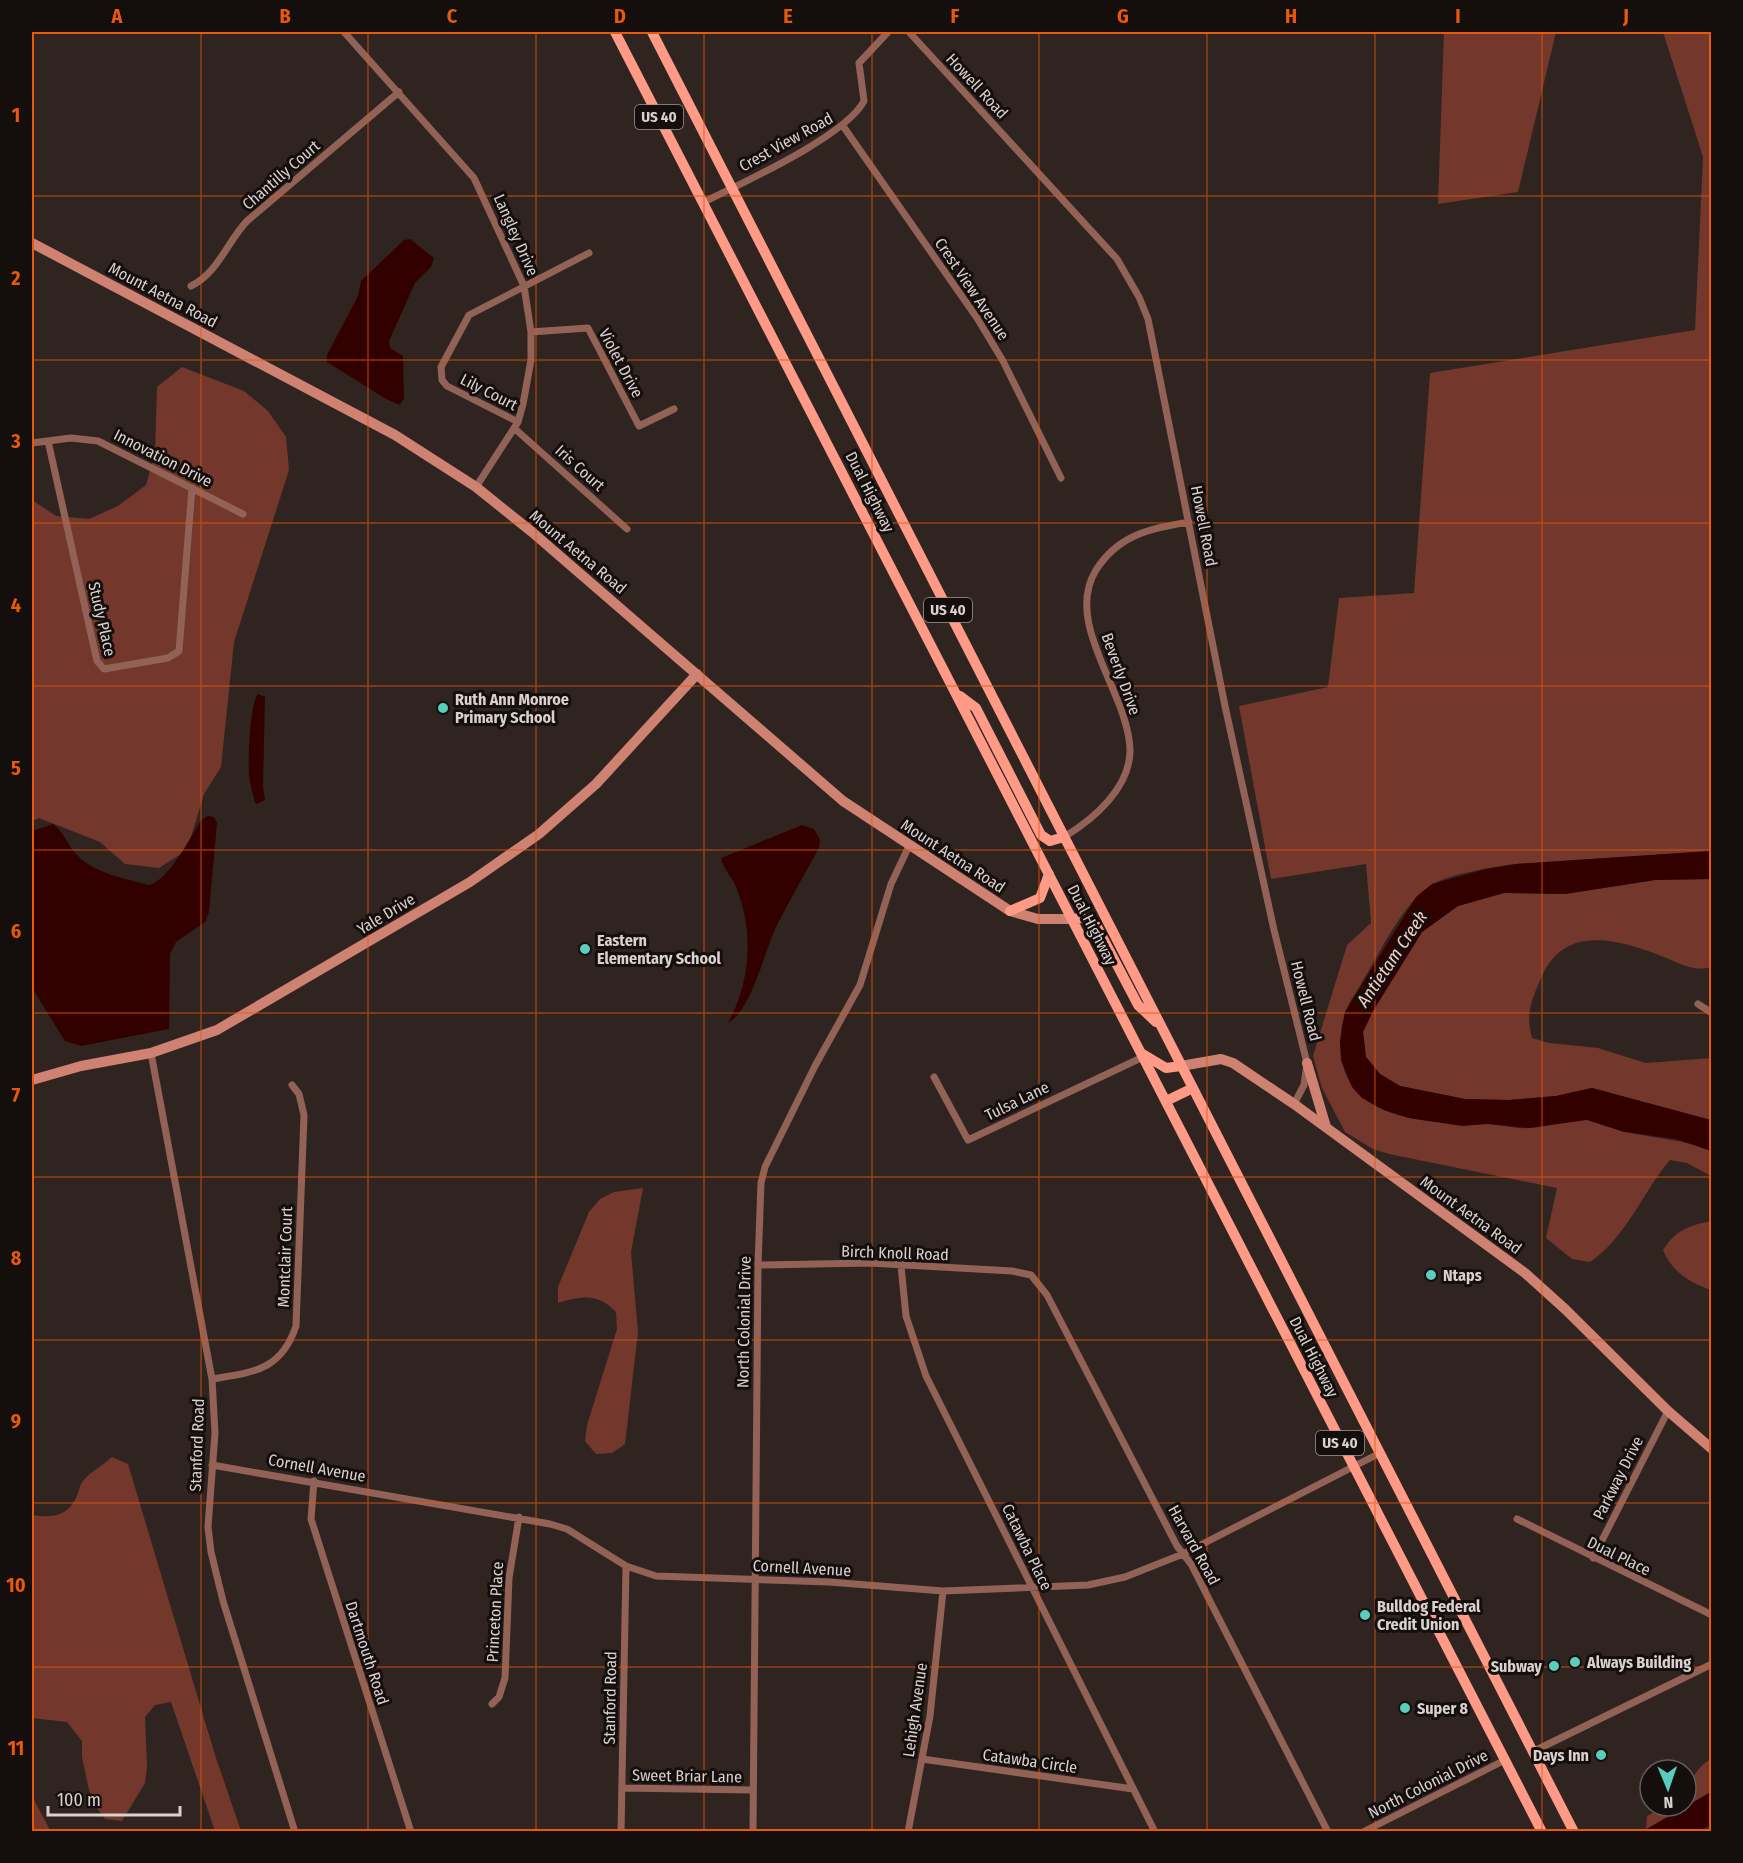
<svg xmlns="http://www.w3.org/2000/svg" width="1743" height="1863" font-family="'Fira Sans Condensed',sans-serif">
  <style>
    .forest { fill: #73372c }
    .water { fill: #300 }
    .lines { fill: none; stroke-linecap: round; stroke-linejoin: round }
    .street { stroke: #926257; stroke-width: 7 }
    .secondary { stroke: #cf8271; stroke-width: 10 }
    .primary { stroke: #fe9a85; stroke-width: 10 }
    .grid { fill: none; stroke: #e8590c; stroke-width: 1.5; stroke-opacity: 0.55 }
    .poi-dot { fill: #5acebd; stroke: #140f0d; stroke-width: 2 }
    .labels { text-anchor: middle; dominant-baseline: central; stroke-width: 6; stroke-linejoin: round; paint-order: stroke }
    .shield { fill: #140f0d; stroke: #9f9795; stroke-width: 1.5 }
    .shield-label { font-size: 15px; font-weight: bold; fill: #dad1cf }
    .street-label { font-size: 16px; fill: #dad1cf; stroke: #140f0d }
    .poi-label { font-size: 16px; font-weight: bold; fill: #dad1cf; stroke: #140f0d; text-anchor: start }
    .water-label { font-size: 18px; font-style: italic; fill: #f4cdc4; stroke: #140f0d }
    .neatline { fill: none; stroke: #e8590c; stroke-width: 2 }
    .grid-label { font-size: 20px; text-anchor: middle; font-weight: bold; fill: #e8590c }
  </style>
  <rect width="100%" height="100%" fill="#302421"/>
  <path class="forest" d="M1444,32H1556L1518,192L1438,204Z
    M1663,32H1711V851L1516,864C1494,867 1447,874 1430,886C1399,906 1373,968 1351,1000C1342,1017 1339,1034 1341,1053C1346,1124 1437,1123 1489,1124C1502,1125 1517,1129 1530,1128C1549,1127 1569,1117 1588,1120C1602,1122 1614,1129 1627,1132C1656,1139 1684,1139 1711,1151V1176L1687,1163L1670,1160C1642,1193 1626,1238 1590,1262L1572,1259L1546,1238L1557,1188L1389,1154L1373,1149L1345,1132L1322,1088L1313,1056L1347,945L1371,923L1366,864L1271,879L1239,706L1328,687L1339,598L1414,593L1430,373L1695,330L1703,157Z
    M182,367L244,391L268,411L286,437L289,470L234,642L221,767L204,794L187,850L159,868L125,864L100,842L39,818L32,821V500L56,516L89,519L118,506L146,485L155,454L157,387Z
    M1711,879V967C1693,973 1676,961 1659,955C1616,939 1565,925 1542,976C1532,999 1525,1013 1532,1038L1549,1043L1598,1048L1646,1063L1711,1058V1120L1592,1088L1556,1096L1509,1100L1465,1099L1400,1086L1380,1074L1366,1057L1363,1032L1373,1011L1422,932L1458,906L1504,893L1565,894L1655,880Z
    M643,1188L631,1252L638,1332L625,1444L612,1453L596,1454L585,1441L587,1425L617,1329L616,1312C598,1293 582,1296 558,1303V1287L589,1212L600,1199L614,1192Z
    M1711,1221H1712L1711,1290C1690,1283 1671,1271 1663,1250C1676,1230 1688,1226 1711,1221Z
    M112,1457L128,1464L215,1755L241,1831H215L171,1702L155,1705L145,1717L147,1767L145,1783L122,1821L105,1819L95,1805L89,1790L82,1757V1741L67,1722L32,1718V1515C50,1518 67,1517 76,1498C79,1492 79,1486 83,1481C91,1471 102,1466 112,1457Z
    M1711,1759V1792L1646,1830L1647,1816L1664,1806H1686C1686,1788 1694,1768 1711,1759Z
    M32,1796L49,1828L48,1831H32Z"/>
  <path class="water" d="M410,239L434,258L431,267L415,283L389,341L390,348L403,356L404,398L400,405L386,399L327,362V355L358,296L361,281L404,240Z
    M258,694L265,697L263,786L265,800L257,804L255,803C253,794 250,784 249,775C248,761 250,702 258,694Z
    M208,816L214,817L217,823L209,912L205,922L176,942L170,954L169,1029L81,1046L65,1041L32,988V831L53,824C64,832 67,844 76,854C95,874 124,878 149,885C169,880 190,838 201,820Z
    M802,825L814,829L820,840L819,848C805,874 790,899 777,925C765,949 752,1010 728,1023C751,981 754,931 736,887C732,877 723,869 721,858Z
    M1711,851V879L1655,880L1565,894L1504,893L1458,906L1422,932L1373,1011L1363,1032L1366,1057L1380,1074L1400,1086L1465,1099L1509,1100L1556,1096L1592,1088L1711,1120V1151L1676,1139L1624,1132L1587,1120L1529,1128L1487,1124L1462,1126L1409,1118L1384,1110L1362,1098L1352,1087L1341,1060L1340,1041L1345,1012L1416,897L1432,884L1486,869L1516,864Z
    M1711,1792V1824L1700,1831H1643Z"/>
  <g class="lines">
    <path class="street" d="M344,32L474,178L524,286L531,332V360L523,404L518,422L476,487
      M909,32L1117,259L1139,297L1148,319L1225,706L1274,930L1307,1063L1304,1085L1294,1104
      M843,126L977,318L1003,361L1061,478
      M704,202C742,183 846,136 864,101L859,63L888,32
      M191,286C218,273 227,242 247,221L399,92
      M531,332L588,328L639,426L674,409
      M518,422L447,386L442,380L441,367L469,315L589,253
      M514,428L627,529
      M48,441L97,661L104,669L168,658L179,651L192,488
      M32,443L71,438L98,441L243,514
      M1064,837C1094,819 1131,787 1130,749C1128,692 1063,624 1096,570C1119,534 1150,529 1189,522
      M1698,1004L1712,1013
      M151,1053L212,1379L215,1433L208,1527L211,1552L223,1601L295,1832
      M934,1077L968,1140L1143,1057
      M758,1265L869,1263L1012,1271L1031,1275L1047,1295L1177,1546L1191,1564L1328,1832
      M901,1266L906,1316L926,1376L1155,1832
      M212,1379C253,1372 281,1371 296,1326L304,1115L299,1094L292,1085
      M212,1465L550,1524L567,1529L626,1566L656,1576L829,1582L943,1591L1088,1585L1125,1577L1183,1554L1380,1453
      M314,1481L311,1519L411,1832
      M1517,1519L1712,1615
      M1593,1558L1668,1411
      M492,1704L499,1697L505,1678L509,1578L519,1517
      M1532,1752L1712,1664
      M922,1759L1133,1789
      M622,1788L752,1790
      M621,1832L626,1566
      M753,1832L758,1265L761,1183L765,1167L815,1066L860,985L891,884L909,846
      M908,1832L930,1716L943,1591
      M1363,1832L1505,1760"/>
    <path class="secondary" d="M32,243L395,435L476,487L532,532L843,801L1010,911L1038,919H1072
      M1307,1063L1326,1127
      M1181,1066L1221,1059L1233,1063L1294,1104L1525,1273L1565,1309L1668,1411L1712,1449
      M32,1080L81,1066L151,1053L217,1030L470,882L539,834L596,784L697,674"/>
    <path class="primary" d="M615,32L1542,1832
      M652,32L1574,1832
      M960,696L976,708L1041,835L1050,841L1064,837
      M1010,911L1040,898L1049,874
      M1072,919L1082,918L1095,923L1138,1005L1156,1022
      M1141,1053L1166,1068L1181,1066
      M1166,1101L1193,1088"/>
  </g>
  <path class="grid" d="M201,32V1832M368,32V1832M536,32V1832M704,32V1832M872,32V1832M1039,32V1832M1207,32V1832M1375,32V1832M1542,32V1832M32,196H1712M32,360H1712M32,523H1712M32,686H1712M32,850H1712M32,1013H1712M32,1177H1712M32,1340H1712M32,1503H1712M32,1667H1712"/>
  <g class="poi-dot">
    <circle cx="443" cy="708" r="6"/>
    <circle cx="585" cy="949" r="6"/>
    <circle cx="1431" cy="1275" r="6"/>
    <circle cx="1365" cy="1615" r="6"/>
    <circle cx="1575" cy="1662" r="6"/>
    <circle cx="1554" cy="1666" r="6"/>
    <circle cx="1405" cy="1708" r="6"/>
    <circle cx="1601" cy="1755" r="6"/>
  </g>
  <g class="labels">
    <g class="shield">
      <rect x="635" y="105" width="48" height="24" rx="4.5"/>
      <rect x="924" y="598" width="48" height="24" rx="4.5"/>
      <rect x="1316" y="1431" width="48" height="24" rx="4.5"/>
    </g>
    <g class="shield-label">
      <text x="659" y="117">US 40</text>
      <text x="948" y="610">US 40</text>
      <text x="1340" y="1443">US 40</text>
    </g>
    <g class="street-label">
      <text transform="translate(977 86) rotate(47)">Howell Road</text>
      <text transform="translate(786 142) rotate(-29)">Crest View Road</text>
      <text transform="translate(281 175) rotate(-41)">Chantilly Court</text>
      <text transform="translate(516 235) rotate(66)">Langley Drive</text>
      <text transform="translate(972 289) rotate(56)">Crest View Avenue</text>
      <text transform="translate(163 295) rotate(28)">Mount Aetna Road</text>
      <text transform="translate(621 363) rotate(62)">Violet Drive</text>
      <text transform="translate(489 392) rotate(27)">Lily Court</text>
      <text transform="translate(163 458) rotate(27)">Innovation Drive</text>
      <text transform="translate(580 468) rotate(42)">Iris Court</text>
      <text transform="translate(870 492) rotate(63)">Dual Highway</text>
      <text transform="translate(1204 526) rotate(79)">Howell Road</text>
      <text transform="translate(578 552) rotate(40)">Mount Aetna Road</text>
      <text transform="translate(102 619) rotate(77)">Study Place</text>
      <text transform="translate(1121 674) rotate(70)">Beverly Drive</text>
      <text transform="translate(953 856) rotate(33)">Mount Aetna Road</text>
      <text transform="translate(386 914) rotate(-31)">Yale Drive</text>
      <text transform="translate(1092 925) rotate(63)">Dual Highway</text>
      <text transform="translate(1306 1001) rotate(76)">Howell Road</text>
      <text transform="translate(1017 1101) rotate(-26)">Tulsa Lane</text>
      <text transform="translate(1471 1215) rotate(36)">Mount Aetna Road</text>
      <text transform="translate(895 1253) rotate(2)">Birch Knoll Road</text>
      <text transform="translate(285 1257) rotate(-88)">Montclair Court</text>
      <text transform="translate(744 1322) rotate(-89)">North Colonial Drive</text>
      <text transform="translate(1314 1357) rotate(63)">Dual Highway</text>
      <text transform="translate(197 1445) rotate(-88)">Stanford Road</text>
      <text transform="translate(317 1468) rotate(10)">Cornell Avenue</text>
      <text transform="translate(1618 1478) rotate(-63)">Parkway Drive</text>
      <text transform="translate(1194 1545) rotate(61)">Harvard Road</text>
      <text transform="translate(1027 1547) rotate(64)">Catawba Place</text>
      <text transform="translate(1619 1556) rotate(26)">Dual Place</text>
      <text transform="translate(802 1568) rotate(3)">Cornell Avenue</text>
      <text transform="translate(495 1612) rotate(-87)">Princeton Place</text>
      <text transform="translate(367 1653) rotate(72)">Dartmouth Road</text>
      <text transform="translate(610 1698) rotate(-89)">Stanford Road</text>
      <text transform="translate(915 1710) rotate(-82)">Lehigh Avenue</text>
      <text transform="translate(1030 1761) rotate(8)">Catawba Circle</text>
      <text transform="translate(687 1776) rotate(1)">Sweet Briar Lane</text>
      <text transform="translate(1428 1784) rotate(-27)">North Colonial Drive</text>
    </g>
    <g class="poi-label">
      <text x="455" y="699">Ruth Ann Monroe<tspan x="455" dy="18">Primary School</tspan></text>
      <text x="597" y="940">Eastern<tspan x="597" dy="18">Elementary School</tspan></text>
      <text x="1443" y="1275">Ntaps</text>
      <text x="1377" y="1606">Bulldog Federal<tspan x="1377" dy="18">Credit Union</tspan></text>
      <text x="1587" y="1662">Always Building</text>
      <text x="1542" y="1666" text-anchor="end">Subway</text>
      <text x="1417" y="1708">Super 8</text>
      <text x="1589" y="1755" text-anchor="end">Days Inn</text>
    </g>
    <g class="water-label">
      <text transform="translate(1392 959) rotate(-56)">Antietam Creek</text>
    </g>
  </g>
  <rect width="1743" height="1863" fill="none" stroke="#140f0d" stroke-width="66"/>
  <g transform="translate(1668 1788) rotate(178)"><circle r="28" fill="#140f0d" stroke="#635d5b" stroke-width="1.5"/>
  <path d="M0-4.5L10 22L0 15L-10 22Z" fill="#5acebd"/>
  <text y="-9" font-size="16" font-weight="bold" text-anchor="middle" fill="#dad1cf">N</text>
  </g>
  <path d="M48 1806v9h132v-9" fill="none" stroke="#dad1cf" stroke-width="3"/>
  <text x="57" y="1806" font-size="18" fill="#dad1cf" stroke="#140f0d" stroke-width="4.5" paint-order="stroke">100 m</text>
  <rect x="33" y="33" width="1677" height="1797" class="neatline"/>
  <g class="grid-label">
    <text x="117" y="23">A</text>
    <text x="285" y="23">B</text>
    <text x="452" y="23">C</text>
    <text x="620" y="23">D</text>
    <text x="788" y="23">E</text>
    <text x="955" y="23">F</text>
    <text x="1123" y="23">G</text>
    <text x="1291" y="23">H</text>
    <text x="1458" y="23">I</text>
    <text x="1626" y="23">J</text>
    <text x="16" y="122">1</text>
    <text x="16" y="285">2</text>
    <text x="16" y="448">3</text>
    <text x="16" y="612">4</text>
    <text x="16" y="775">5</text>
    <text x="16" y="938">6</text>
    <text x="16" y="1102">7</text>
    <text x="16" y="1265">8</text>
    <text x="16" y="1428">9</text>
    <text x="16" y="1592">10</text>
    <text x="16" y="1755">11</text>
  </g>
</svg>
